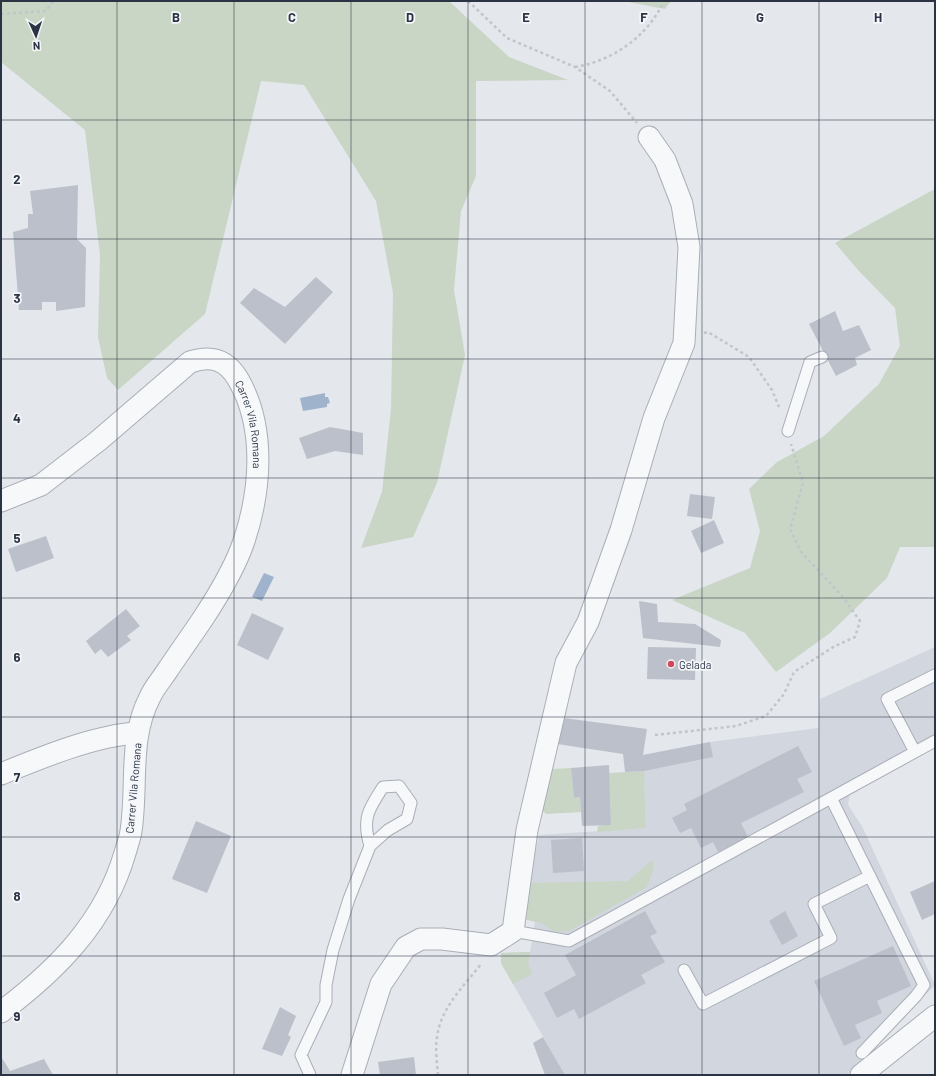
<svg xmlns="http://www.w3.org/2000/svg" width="936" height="1076" font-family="Barlow,sans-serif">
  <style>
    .built { fill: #d2d6de }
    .green { fill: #c9d6c5 }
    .water { fill: #9fb4cc }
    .building { fill: #bbc0ca }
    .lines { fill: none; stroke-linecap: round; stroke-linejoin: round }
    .lane-casing { stroke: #a9aeb7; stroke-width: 13 }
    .street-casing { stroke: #a9aeb7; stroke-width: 23 }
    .path { stroke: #c2c5cb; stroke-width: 2.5; stroke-dasharray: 3 3; stroke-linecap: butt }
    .lane { stroke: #f7f8fa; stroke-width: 11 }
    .street { stroke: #f7f8fa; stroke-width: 21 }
    .grid { fill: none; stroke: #2b3445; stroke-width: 1; stroke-opacity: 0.55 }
    .poi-dot { fill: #d1495b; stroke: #f4f6f9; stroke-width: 1.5 }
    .labels { text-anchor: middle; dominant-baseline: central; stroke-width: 3.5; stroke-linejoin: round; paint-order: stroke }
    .street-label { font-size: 11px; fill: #2b3445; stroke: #f4f6f9 }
    .poi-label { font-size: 11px; fill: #2b3445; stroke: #f4f6f9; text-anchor: start }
    .grid-label { font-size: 13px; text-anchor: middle; font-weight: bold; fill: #2b3445; stroke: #f4f6f9; stroke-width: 3.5; stroke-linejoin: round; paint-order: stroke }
  </style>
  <rect width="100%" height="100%" fill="#e4e7ec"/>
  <path class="built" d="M935,647V747L850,793L848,805L862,826L935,985L856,1069L846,1075H565L501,963V953L530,952L535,922L521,918L539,835L646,828L643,755L710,742L818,728L820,699Z"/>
  <path class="green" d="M1,1H449L509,57L568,80L476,81V176L461,211L454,290L465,355L437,483L413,537L361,548L382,492L391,409L393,293L376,201L304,85L261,81L205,314L118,390L107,378L98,337L100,255L85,130L1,62Z
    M623,1H671L665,9Z
    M933,190H935V547H900L887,578L830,633L776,672L745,633L672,600L750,568L760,531L749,489L777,462L824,436L879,384L900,346L895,308L859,271L835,243Z
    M571,768L574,798L580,797L581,812L546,814L542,810L552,769Z
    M644,771L646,828L597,832L598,826L611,824L609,773Z
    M652,860L654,867L647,887L569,931L555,932L541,923L521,918L529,883L628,881Z
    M530,952L528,963L532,974L513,984L501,963V953Z"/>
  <path class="water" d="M325,393V397H328L330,403L327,404V407L303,411L300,398Z
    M264,573L274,577L262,601L252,597Z"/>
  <path class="building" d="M78,185L77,239L86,248L85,307L56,311V302H42V310H19L13,232L28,228V214H33L30,191Z
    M316,277L333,292L285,344L240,303L254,288L285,307Z
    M835,311L843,331L859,325L871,350L855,358L857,365L836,376L809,324Z
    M330,427L363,433V455L335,451L307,459L299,438Z
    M690,494L715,497L712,519L687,516Z
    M714,520L724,543L701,553L691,531Z
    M46,536L54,558L16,572L8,549Z
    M639,601L657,604L658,622L695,624L721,640L720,647L643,638Z
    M126,609L140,626L127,636L131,640L108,657L101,649L95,654L86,641Z
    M252,613L284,628L268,660L237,645Z
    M648,647L696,648L695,680L647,679Z
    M564,718L647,729L643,755L710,742L713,757L644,771L625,772L623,754L557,744Z
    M798,746L812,772L797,779L804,792L741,823L748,837L718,852L713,842L701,848L691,828L680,833L672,818L687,810L684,804Z
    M609,765L611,825L582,826L580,797L574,798L571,768Z
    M196,821L231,836L207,893L172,879Z
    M582,838L584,871L553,873L551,840Z
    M935,881V914L922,920L910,892Z
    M645,911L657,933L650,936L665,962L641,975L646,983L579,1019L574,1009L557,1018L544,993L576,975L565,955Z
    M785,911L798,936L782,945L769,921Z
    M893,946L911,986L877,1001L882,1013L855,1025L861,1038L844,1046L814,981Z
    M280,1007L296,1016L288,1035L291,1037L282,1056L262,1049Z
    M543,1037L565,1075H545L533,1043Z
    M414,1057L416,1075H380L378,1062Z
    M1,1058H2L10,1071L44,1059L53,1075H1Z"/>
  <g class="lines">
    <defs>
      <path id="lane" d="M788,431L810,362L822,357
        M915,752L887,699L935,675
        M513,931L569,941L831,798
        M684,970L703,1004L831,938L814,904L870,876
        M862,1053L916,996L924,985L831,798L935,741
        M310,1075L301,1055L326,1002V985L333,950L349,899L370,846L388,830L407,819L411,803L399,786L383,787C368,810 362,819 370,846"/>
      <g id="street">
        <path id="s1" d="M1,501L41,485L98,441L190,362C211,355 226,359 238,379C266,427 261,490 244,541C235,568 219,594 204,617C192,635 179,653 167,671C161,680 154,688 150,697C128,739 138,786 131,831C130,838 127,846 125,853C105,922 57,970 1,1012"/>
        <path d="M1,774C40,758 96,735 137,733"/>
        <path d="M352,1075L381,984L406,947L421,939H442L491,945L513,931L527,830L566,663L588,622L621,530L654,418L684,343L689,247L682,204L665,160L649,137"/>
        <path d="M861,1075L935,1016"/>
      </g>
    </defs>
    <use href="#lane" class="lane-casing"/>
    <use href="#street" class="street-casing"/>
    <path class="path" d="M468,1L507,38L575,67L610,91L637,123
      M1,14L46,11L53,1
      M575,67C613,61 648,36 664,1
      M704,333L708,332L749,357L772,390L779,407
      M655,735L736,726L766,716L784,694L794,672L835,646L855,637L860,621L843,597L801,552L790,529L803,483L791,444
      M438,1075C437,1063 435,1049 437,1037C441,1007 464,986 482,963"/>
    <use href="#lane" class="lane"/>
    <use href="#street" class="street"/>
  </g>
  <path class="grid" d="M117,1V1075M234,1V1075M351,1V1075M468,1V1075M585,1V1075M702,1V1075M819,1V1075M1,120H935M1,239H935M1,359H935M1,478H935M1,598H935M1,717H935M1,837H935M1,956H935"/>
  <circle class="poi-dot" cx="671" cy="664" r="4"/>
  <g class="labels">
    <g class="street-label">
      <text stroke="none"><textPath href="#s1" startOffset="340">Carrer Vila Romana</textPath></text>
      <text transform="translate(133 788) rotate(-85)">Carrer Vila Romana</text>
    </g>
    <g class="poi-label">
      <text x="679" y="664">Gelada</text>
    </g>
  </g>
  <g class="grid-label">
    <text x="176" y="22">B</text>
    <text x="292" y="22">C</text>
    <text x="410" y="22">D</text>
    <text x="526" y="22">E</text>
    <text x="644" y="22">F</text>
    <text x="760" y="22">G</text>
    <text x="878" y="22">H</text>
    <text x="17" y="184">2</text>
    <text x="17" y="303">3</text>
    <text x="17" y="423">4</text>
    <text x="17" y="543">5</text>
    <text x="17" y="662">6</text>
    <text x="17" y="782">7</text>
    <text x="17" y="901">8</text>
    <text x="17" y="1021">9</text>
  </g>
  <rect width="936" height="1076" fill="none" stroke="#2b3445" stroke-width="4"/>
  <g transform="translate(36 36) rotate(177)" stroke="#f4f6f9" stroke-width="3" paint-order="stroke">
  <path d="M0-3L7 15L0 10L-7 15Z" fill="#2b3445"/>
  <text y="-6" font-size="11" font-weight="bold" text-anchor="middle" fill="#2b3445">N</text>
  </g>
</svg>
